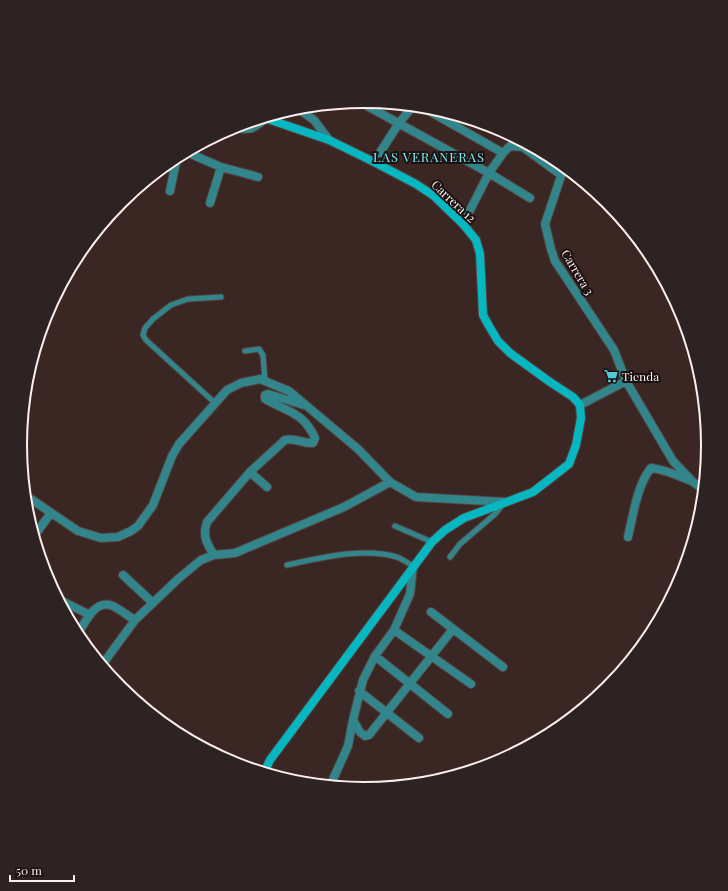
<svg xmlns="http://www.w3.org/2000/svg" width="728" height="891" font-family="'Playfair Display',serif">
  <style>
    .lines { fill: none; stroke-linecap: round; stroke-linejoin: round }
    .lane-casing { stroke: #55423f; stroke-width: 7 }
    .street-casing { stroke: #55423f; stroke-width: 10 }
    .secondary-casing { stroke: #55423f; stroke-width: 10 }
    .lane { stroke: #31858b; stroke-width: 5 }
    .street { stroke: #31858b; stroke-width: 8 }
    .secondary { stroke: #04b7c1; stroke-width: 8 }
    .labels { text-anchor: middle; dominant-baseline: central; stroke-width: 4; stroke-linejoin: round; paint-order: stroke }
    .street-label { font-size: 12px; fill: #fdefed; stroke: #1b1110 }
    .poi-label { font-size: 12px; fill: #fdefed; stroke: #1b1110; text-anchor: start }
    .neighbourhood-label { font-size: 13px; letter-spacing: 1px; fill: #80ebf3; stroke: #1b1110 }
    .rim { fill: none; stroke: #fdefed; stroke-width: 2 }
  </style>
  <rect width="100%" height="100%" fill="#3a2623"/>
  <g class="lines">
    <defs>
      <path id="lane" d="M245,351L259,349L263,355L265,381
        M215,403L146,340L143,335L145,328L153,319L171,305L188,299L221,297
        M395,526L432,542
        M450,557L460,544L495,514L504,503
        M287,565C320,558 364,547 397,557C402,559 408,563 413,566"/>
      <path id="street" d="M360,102L489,173L530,198
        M422,107L503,153L510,146L523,147L561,175
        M297,108L314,120L329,140
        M234,127C252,131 252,129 267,118
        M186,152L221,167L258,177
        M374,162L399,123L413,106
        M564,167L545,224L551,249L555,261L614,350L626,381L673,461L693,482L704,490
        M170,191L177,157
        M210,203L221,167
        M463,224L489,173L503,153
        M580,405L626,381
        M250,472L267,487
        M25,495L78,531L101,538L118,537L131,531L138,526L153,505L172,456L179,444L227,390L241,383L260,379L289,391L358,449L390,482L416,497L505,502
        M34,536L51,513
        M628,537C633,516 637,485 651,468C664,469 676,475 689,480
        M214,555C207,544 202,536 207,522L250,472L285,440C296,437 302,444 313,443L315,438C303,412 288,412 265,399V395L268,394L304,405
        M123,575L153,603
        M58,599L90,615
        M431,612L503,667
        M394,630L471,684
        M77,635C85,623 95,598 113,606C121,610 128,616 135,620
        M375,656L448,714
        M102,665L135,620L178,579L201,560L214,555L235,553L344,507L390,482
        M359,691L419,738
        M353,720L360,732L365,736L369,735L453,629
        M330,786L348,746L353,720L363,680L375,656L394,630L410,594L413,566"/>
      <path id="secondary" d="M264,773L270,760L432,542L445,530L464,518L533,492L569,464L576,445L581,418L580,405L573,397L550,382L510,353L498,341L489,326L483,315L480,254L476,240L463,224L434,196L416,184L374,162L329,140L265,118"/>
    </defs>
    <use href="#lane" class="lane-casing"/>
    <use href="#street" class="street-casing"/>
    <use href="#secondary" class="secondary-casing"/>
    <use href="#lane" class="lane"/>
    <use href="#street" class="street"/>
    <use href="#secondary" class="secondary"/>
  </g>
  <defs>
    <symbol id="supermarket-bare" viewBox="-9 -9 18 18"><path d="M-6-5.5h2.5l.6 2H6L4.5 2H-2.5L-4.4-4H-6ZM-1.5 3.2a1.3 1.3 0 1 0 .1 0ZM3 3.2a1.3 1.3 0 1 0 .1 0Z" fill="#51ccd5" stroke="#1b1110" stroke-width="2.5" paint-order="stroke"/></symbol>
  </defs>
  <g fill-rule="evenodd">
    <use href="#supermarket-bare" x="601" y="366" width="20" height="20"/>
  </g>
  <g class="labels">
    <g class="street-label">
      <text transform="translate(454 201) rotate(43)">Carrera 12</text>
      <text transform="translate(578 272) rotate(59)">Carrera 3</text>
    </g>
    <g class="poi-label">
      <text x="622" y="376">Tienda</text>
    </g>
    <g class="neighbourhood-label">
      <text x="429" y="156">LAS VERANERAS</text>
    </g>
  </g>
  <path d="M0 0H728V891H0ZM27 445a337 337 0 1 1 674 0a337 337 0 1 1-674 0Z" fill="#2d2322" fill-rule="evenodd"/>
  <path class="rim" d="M27 445a337 337 0 1 1 674 0a337 337 0 1 1-674 0Z"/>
  <path d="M10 875v6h64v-6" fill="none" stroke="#fdefed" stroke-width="2"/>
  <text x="16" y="875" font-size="12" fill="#fdefed" stroke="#1b1110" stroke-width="3" paint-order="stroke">50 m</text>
</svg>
